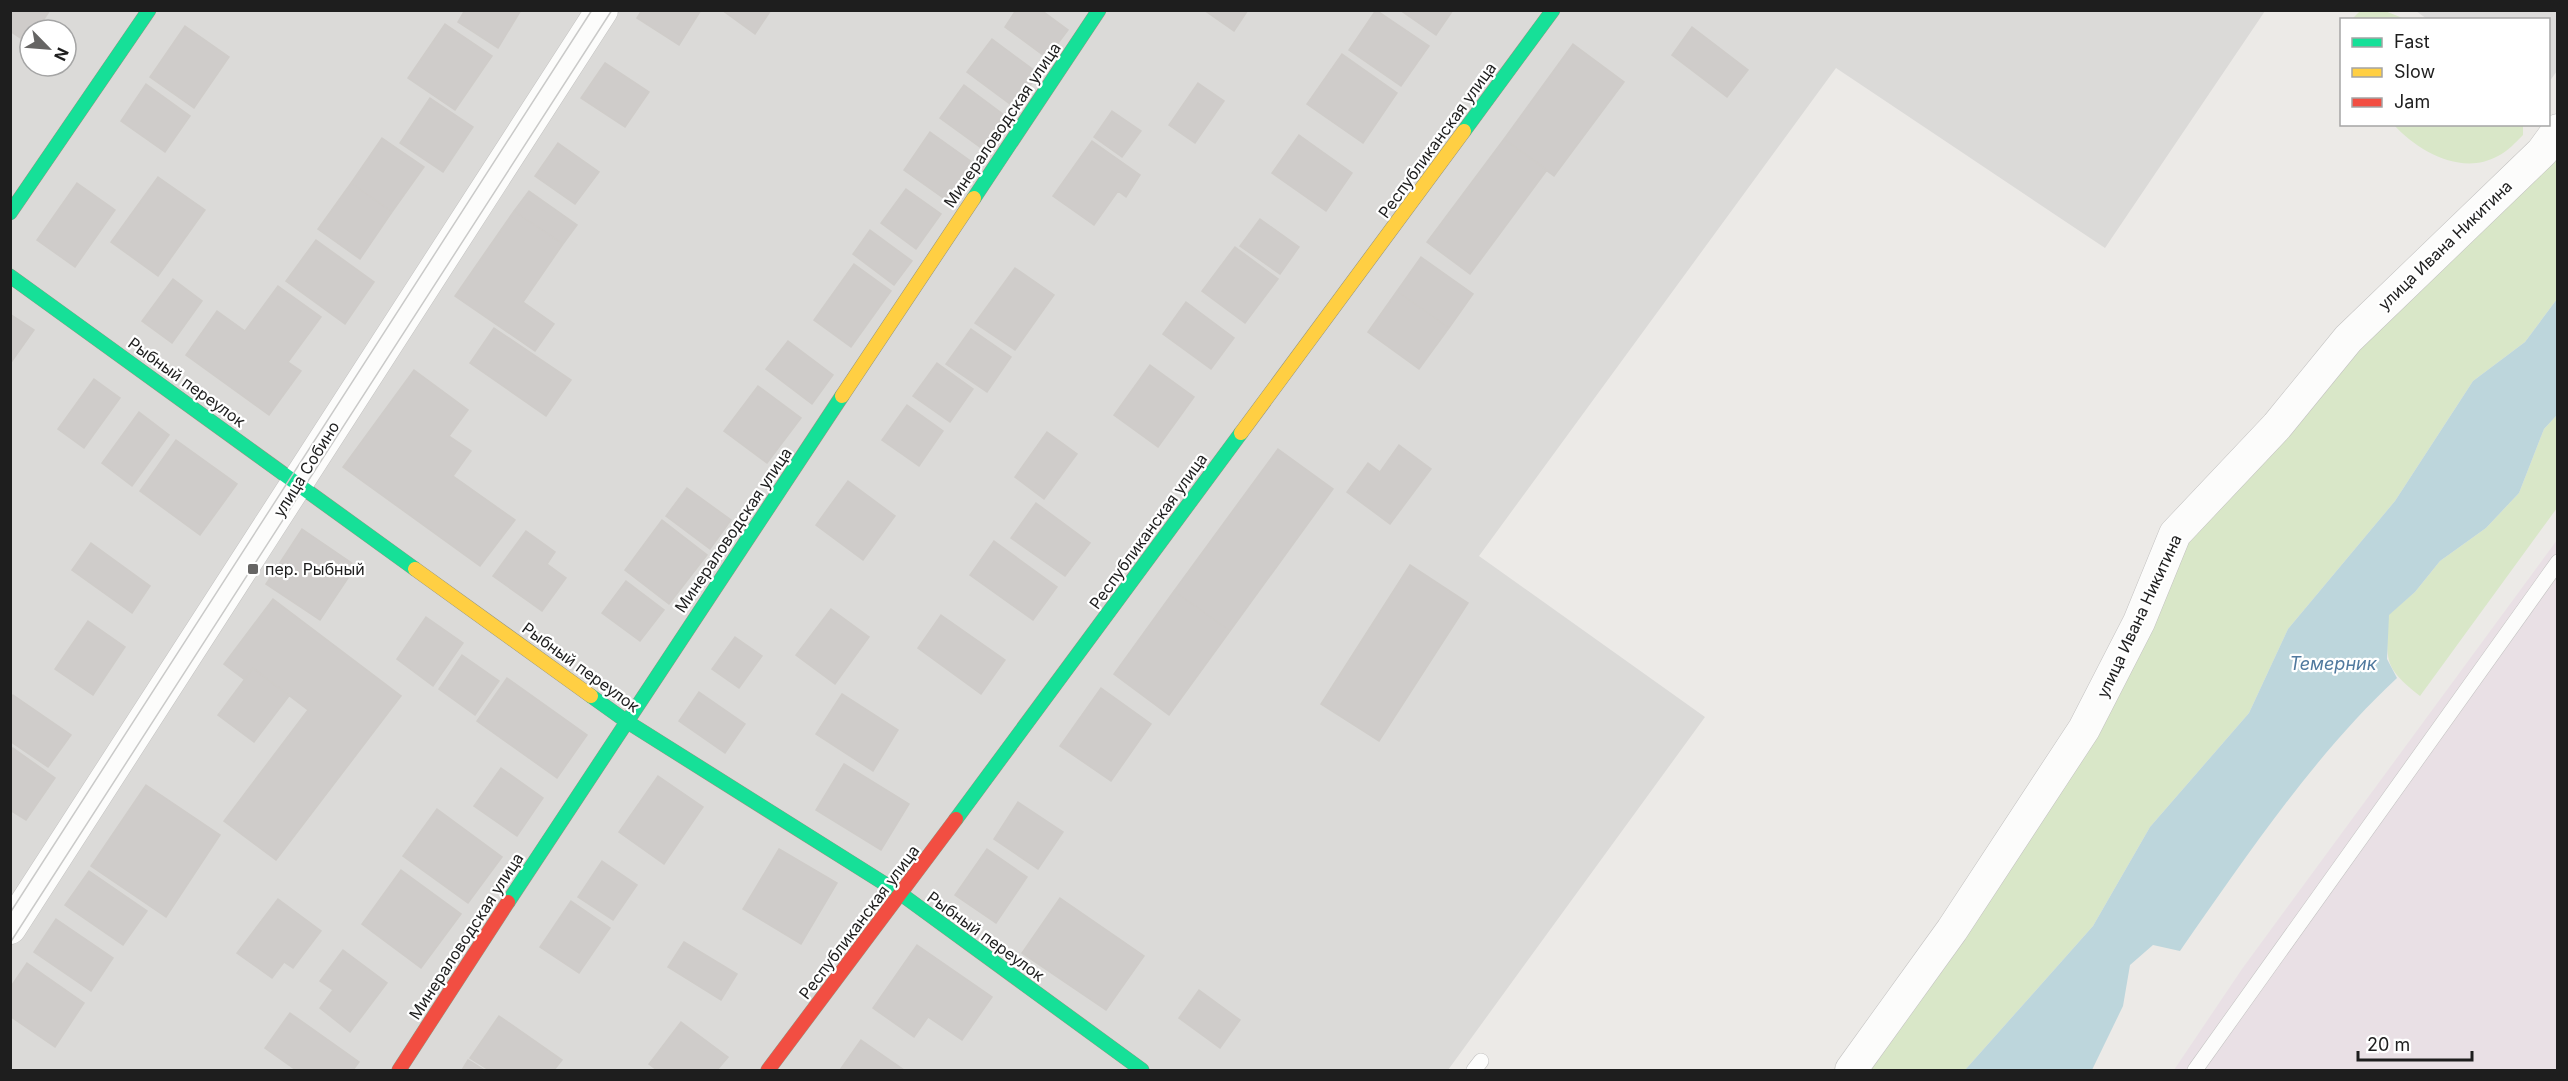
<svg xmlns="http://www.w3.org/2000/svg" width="2568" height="1081" font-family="Inter,sans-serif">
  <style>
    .residential { fill: #dbdad8; fill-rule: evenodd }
    .industrial { fill: #e9e0e5 }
    .grass { fill: #d9e7c8 }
    .parking { fill: #dcdbda }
    .water { fill: #bdd6dc }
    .building { fill: #cfccca; stroke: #cfccc9; stroke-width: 1.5 }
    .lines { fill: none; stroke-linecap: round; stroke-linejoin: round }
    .lane-casing { stroke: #c3c2c1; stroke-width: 16 }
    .street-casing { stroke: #c3c2c1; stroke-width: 33 }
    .fast-casing { stroke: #939481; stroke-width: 15 }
    .slow-casing { stroke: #939481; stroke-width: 15 }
    .jam-casing { stroke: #939481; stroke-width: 15 }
    .lane { stroke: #fcfcfb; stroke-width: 15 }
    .street { stroke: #fcfcfb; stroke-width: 32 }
    .fast { stroke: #16e098; stroke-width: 14 }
    .slow { stroke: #ffcf43; stroke-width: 14 }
    .jam { stroke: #f24e42; stroke-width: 14 }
    .tram { stroke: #cacac9; stroke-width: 1.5 }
    .poi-dot { fill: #666564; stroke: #fff; stroke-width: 2 }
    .labels { text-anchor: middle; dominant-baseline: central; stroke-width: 4.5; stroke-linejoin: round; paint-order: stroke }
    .street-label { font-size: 16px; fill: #1e1e1e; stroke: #fff }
    .poi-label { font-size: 16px; fill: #1e1e1e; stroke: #fff; text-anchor: start }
    .water-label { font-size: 18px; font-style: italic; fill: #50799e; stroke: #fff }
  </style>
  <rect width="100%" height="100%" fill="#eceae7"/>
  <path class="residential" d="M10,11H2265L2105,248L1836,68L1479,556L1705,717L1448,1070H11ZM30,30H66V66H30Z"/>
  <path class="industrial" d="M2557,540V1070H2174L2242,969Z"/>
  <path class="grass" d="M2361,10L2385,11L2405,19H2352Z
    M2394,125H2523V135C2515,143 2508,151 2498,156C2462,176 2419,152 2394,125Z
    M2557,130V299L2525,342L2473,381L2395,501L2288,629L2249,713L2150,827L2093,926L1965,1070H1851L2084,729L2175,534Z
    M2557,415V508L2420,696C2382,666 2387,661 2388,615L2415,592L2440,561L2486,528L2519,493L2544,429Z"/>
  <path class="parking" d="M2416,11H2557V71L2549,82L2548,20L2427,19Z"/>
  <path class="water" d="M2557,299V415L2544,429L2519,493L2486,528L2440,561L2415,592L2389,615L2387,659L2397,678C2314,755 2245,858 2180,951L2153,945L2130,965L2123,1006L2092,1070H1965L2093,926L2150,827L2249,713L2288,629L2395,501L2473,381L2525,342Z"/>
  <path class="building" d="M10,10H50L37,30H30L28,43L10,31Z
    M465,10H521L498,48L458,22Z
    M642,10H701L679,45L637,18Z
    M722,10H771L755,34Z
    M1016,10H1041L1068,30L1047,58L1005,27Z
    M1204,10H1248L1234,31Z
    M1376,10L1429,46L1401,86L1349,50Z
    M1400,10H1453L1436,35Z
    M445,24L492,56L455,110L408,78Z
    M185,26L229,57L194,108L150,77Z
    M1692,27L1748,70L1727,97L1672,55Z
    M992,39L1039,74L1014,107L967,72Z
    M1573,44L1624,82L1554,176L1504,139Z
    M1342,54L1397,93L1363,143L1307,104Z
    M605,63L649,92L625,127L581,98Z
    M1198,83L1224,101L1195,143L1169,125Z
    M146,84L190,116L165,152L121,121Z
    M964,85L1008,118L984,150L940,118Z
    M430,98L473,127L443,172L400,143Z
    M1112,111L1141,131L1122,157L1094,137Z
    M930,132L976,165L949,202L904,170Z
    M1299,135L1352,173L1326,211L1272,173Z
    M382,138L424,167L392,212L351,183Z
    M1504,139L1547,170L1470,274L1427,242Z
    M1092,141L1140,175L1126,197L1118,191L1094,225L1053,196Z
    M558,143L599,172L575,204L535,176Z
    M158,177L205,210L158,276L111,242Z
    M77,183L115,210L75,267L37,240Z
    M351,183L392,212L360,259L318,229Z
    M906,189L941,214L916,249L881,223Z
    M529,191L577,225L563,244L514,211Z
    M514,211L563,244L523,302L554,324L535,351L455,296Z
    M1260,219L1299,247L1280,274L1240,246Z
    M870,230L912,261L894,285L853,254Z
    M316,240L374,282L345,324L286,281Z
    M1235,247L1278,279L1245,323L1202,291Z
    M1421,257L1473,294L1449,328L1397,291Z
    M854,264L891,291L851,347L814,320Z
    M1015,268L1054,295L1015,350L975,323Z
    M173,279L202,301L172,343L142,321Z
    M278,286L321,317L288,362L301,371L269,415L186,355L217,311L245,331Z
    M1397,291L1449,328L1419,369L1368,332Z
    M1186,302L1234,338L1211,369L1163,334Z
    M10,314L34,330L10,364Z
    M494,328L571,380L546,416L470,363Z
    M971,329L1011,357L987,392L946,364Z
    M788,341L833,375L812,404L766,369Z
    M937,363L973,389L950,422L913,396Z
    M1150,365L1194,397L1158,447L1114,415Z
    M414,370L468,410L449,436L471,451L453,476L515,520L480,566L343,467Z
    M94,379L120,398L84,448L58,429Z
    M758,386L801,418L767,463L724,431Z
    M907,405L943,431L919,466L882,440Z
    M139,412L169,435L132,486L102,463Z
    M1047,432L1077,454L1044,499L1015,477Z
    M176,440L237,484L200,535L140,491Z
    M1399,445L1431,469L1390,524L1347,492L1368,463L1380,472Z
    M1278,449L1333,489L1230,631L1174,591Z
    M848,481L895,516L863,560L816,525Z
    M687,488L731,520L710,549L666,516Z
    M1036,503L1090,543L1065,576L1011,538Z
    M662,520L707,555L669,604L625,570Z
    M302,529L356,566L320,620L266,584Z
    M526,531L555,552L547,564L566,578L542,611L493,576Z
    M994,541L1057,587L1033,620L970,575Z
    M91,543L150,586L132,613L72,570Z
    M1410,565L1468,603L1379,741L1321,704Z
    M626,581L664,610L640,641L602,613Z
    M1174,591L1230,631L1169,715L1114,674Z
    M273,599L401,696L276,860L224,821L308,710L253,668L245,680L224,664Z
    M831,609L869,637L835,684L796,655Z
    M941,615L1005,660L981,694L918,648Z
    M426,617L463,643L433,686L397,659Z
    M88,621L125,647L93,695L55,669Z
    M735,637L762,656L739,688L712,669Z
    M462,655L499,681L475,715L439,689Z
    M253,668L289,696L254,742L218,715Z
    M507,678L587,735L557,778L477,721Z
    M1101,688L1151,724L1111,781L1060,746Z
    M699,692L745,724L725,753L679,721Z
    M842,694L898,730L873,771L816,734Z
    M13,695L71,735L48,767L10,741V699Z
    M13,748L55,778L26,820L10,810V751Z
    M844,764L909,804L881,850L816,810Z
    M501,768L543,798L517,836L474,806Z
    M658,776L703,807L664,864L619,832Z
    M146,785L220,835L166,917L91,866Z
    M1018,802L1063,832L1038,869L994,839Z
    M437,809L502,857L468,903L403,856Z
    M779,849L837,883L801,944L743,909Z
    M987,849L1027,877L996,923L955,895Z
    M602,861L637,885L613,920L578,897Z
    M401,870L461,914L421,968L362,924Z
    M89,871L147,911L123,945L65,905Z
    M1060,898L1144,956L1106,1010L1022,953Z
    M278,899L321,931L293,968L284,962L272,978L237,953Z
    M571,901L610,928L579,973L540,947Z
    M56,919L113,958L91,991L34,952Z
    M684,942L737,974L721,1000L668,967Z
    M917,945L992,997L962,1040L928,1017L914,1037L873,1008Z
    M343,950L387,983L350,1032L320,1008L333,990L320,981Z
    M27,963L84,1003L55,1047L10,1016V988Z
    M1199,990L1240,1020L1220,1048L1179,1018Z
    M290,1013L359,1062L353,1070H296L265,1048Z
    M499,1016L562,1060L554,1070H489L470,1058Z
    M681,1022L728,1057L717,1070H657L649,1064Z
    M861,1040L904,1070H840Z
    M468,1060L484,1070H462Z"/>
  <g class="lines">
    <defs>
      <path id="lane" d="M1474,1070L1481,1061
        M2195,1070L2558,562"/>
      <path id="street" d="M10,928L602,10
        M1851,1070L1952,930L2084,729L2139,622L2175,534L2277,426L2348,339L2542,152L2558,130"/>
      <path id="fast" d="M1464,131L1553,10
        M974,198L1099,10
        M10,213L149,10
        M10,276L415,569
        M591,696L626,721L901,894L1142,1070
        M956,819L1241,433
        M508,902L842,396"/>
      <path id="slow" d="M842,396L974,198
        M1241,433L1464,131
        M415,569L591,696"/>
      <path id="jam" d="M399,1070L508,902
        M768,1070L956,819"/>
    </defs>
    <use href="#lane" class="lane-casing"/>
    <use href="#street" class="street-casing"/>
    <use href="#fast" class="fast-casing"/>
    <use href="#slow" class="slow-casing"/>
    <use href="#jam" class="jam-casing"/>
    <use href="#lane" class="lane"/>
    <use href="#street" class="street"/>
    <use href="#fast" class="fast"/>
    <use href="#slow" class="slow"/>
    <use href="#jam" class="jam"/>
    <path class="tram" d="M10,913L592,10
      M10,943L612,10"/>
  </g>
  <rect class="poi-dot" x="247" y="563" width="12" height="12" rx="3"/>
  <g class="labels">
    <g class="street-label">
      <text transform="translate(1002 125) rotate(-56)">Минераловодская улица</text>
      <text transform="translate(1437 140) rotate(-54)">Республиканская улица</text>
      <text transform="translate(2445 245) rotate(-44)">улица Ивана Никитина</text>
      <text transform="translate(187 382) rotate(36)">Рыбный переулок</text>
      <text transform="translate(306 469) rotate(-58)">улица Собино</text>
      <text transform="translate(733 530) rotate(-56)">Минераловодская улица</text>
      <text transform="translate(1148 531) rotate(-54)">Республиканская улица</text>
      <text transform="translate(2139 616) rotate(-65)">улица Ивана Никитина</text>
      <text transform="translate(581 667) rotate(36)">Рыбный переулок</text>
      <text transform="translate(859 922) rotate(-53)">Республиканская улица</text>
      <text transform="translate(466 936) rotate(-57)">Минераловодская улица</text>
      <text transform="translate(986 936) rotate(36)">Рыбный переулок</text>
    </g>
    <g class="poi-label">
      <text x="265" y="569">пер. Рыбный</text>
    </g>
    <g class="water-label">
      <text x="2333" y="663">Темерник</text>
    </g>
  </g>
  <rect width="2568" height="1081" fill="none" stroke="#1e1e1e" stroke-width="24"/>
  <rect x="2340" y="18" width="210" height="108" fill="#ffffff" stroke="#a5a5a5" stroke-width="1.5"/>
  <rect x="2352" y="38" width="30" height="9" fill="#16e098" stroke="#a5a5a5" stroke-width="1.5"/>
  <text x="2394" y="48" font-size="18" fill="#1e1e1e">Fast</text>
  <rect x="2352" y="68" width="30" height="9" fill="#ffcf43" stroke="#a5a5a5" stroke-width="1.5"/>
  <text x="2394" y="78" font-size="18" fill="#1e1e1e">Slow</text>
  <rect x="2352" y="98" width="30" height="9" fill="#f24e42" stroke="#a5a5a5" stroke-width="1.5"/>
  <text x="2394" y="108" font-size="18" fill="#1e1e1e">Jam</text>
  <g transform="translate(48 48) rotate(115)"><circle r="28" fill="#ffffff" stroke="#a5a5a5" stroke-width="1.5"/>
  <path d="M0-4.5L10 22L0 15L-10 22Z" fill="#666564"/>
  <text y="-9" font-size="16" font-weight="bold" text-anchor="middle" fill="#1e1e1e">N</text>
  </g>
  <path d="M2358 1051v9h114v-9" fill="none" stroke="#1e1e1e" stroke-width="3"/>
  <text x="2367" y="1051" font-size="18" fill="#1e1e1e" stroke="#ffffff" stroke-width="4.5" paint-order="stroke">20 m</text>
</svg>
